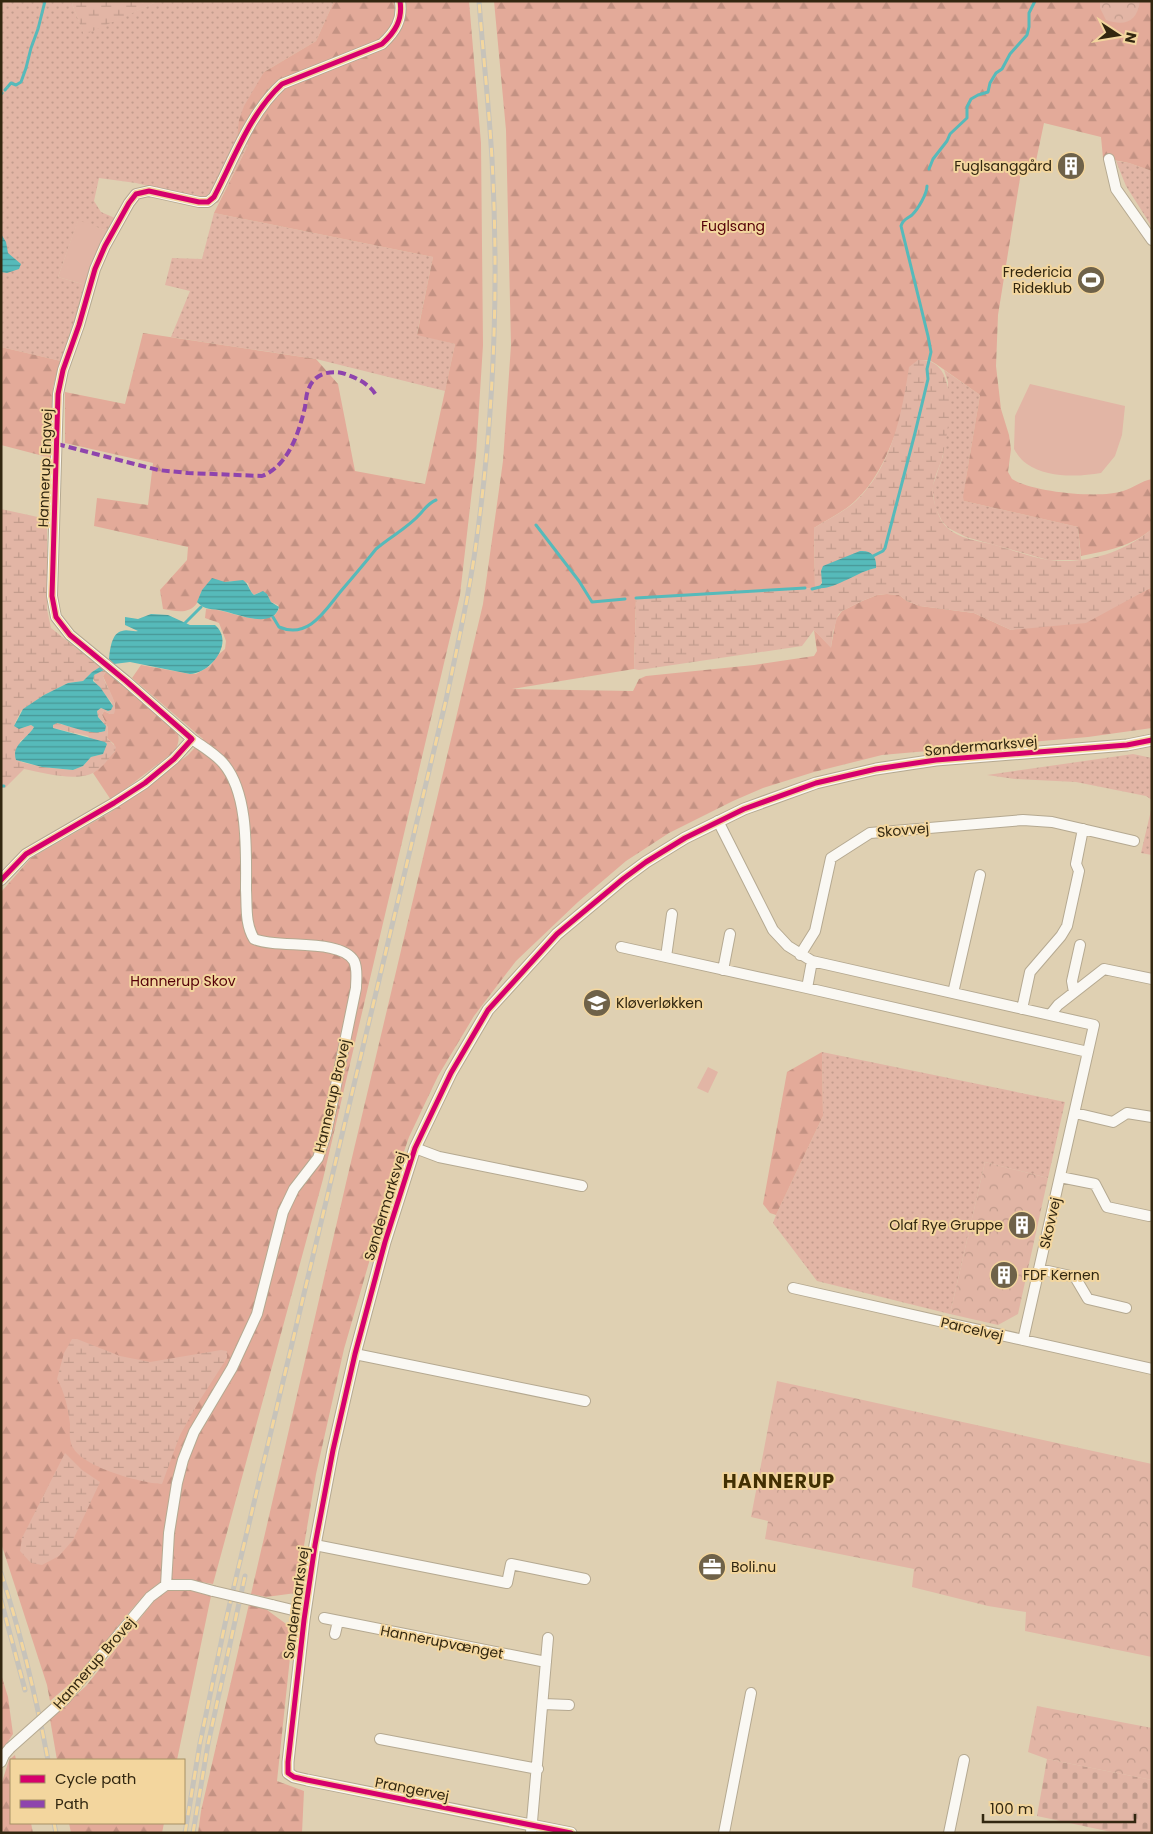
<svg xmlns="http://www.w3.org/2000/svg" width="1153" height="1834" font-family="Poppins,sans-serif">
  <style>
    .grass { fill: url(#grass-dots) }
    .forest { fill: url(#forest-firs) }
    .wetland { fill: url(#wetland-marsh); fill-rule: evenodd }
    .cemetery { fill: url(#cemetery-stones) }
    .park { fill: url(#park-crowns) }
    .pitch { fill: #e2b5a5 }
    .water { fill: url(#water-rules) }
    .lines { fill: none; stroke-linecap: round; stroke-linejoin: round }
    .stream { stroke: #56baba; stroke-width: 3 }
    .minor-casing { stroke: #b5a991; stroke-width: 12 }
    .tertiary-casing { stroke: #b5a991; stroke-width: 13 }
    .minor { stroke: #faf8f3; stroke-width: 10 }
    .tertiary { stroke: #faf8f3; stroke-width: 11 }
    .rail-casing { stroke: #c7c3ba; stroke-width: 5 }
    .rail { stroke: #f3d69e; stroke-width: 3; stroke-dasharray: 9; stroke-linecap: butt }
    .minor-bridge-casing { stroke: #b5a991; stroke-width: 12; stroke-linecap: butt }
    .minor-bridge { stroke: #faf8f3; stroke-width: 10 }
    .quiet { stroke: #8e44ad; stroke-width: 4; stroke-dasharray: 8 4; stroke-linecap: butt }
    .cycleway-casing { stroke: #f3d69e; stroke-width: 8 }
    .cycleway { stroke: #d6006c; stroke-width: 5 }
    .labels { text-anchor: middle; dominant-baseline: central; stroke-width: 4; stroke-linejoin: round; paint-order: stroke }
    .poi-label { font-size: 14px; fill: #322710; stroke: #f3d69e; text-anchor: end }
    .park-label { font-size: 14px; fill: #550009; stroke: #f3d69e }
    .street-label { font-size: 14px; fill: #322710; stroke: #f3d69e }
    .district-label { font-size: 19px; font-weight: bold; letter-spacing: 1px; fill: #423003; stroke: #f3d69e }
  </style>
  <defs>
    <pattern id="grass-dots" width="8" height="8" patternUnits="userSpaceOnUse" patternTransform="scale(1.25)"><rect width="8" height="8" fill="#e2b5a5"/><path d="M2 2h.1M6 6h.1" fill="none" stroke="#c29c8d" stroke-width="1.8" stroke-linecap="round"/></pattern>
    <pattern id="forest-firs" width="22" height="20" patternUnits="userSpaceOnUse" patternTransform="scale(1.25)"><rect width="22" height="20" fill="#e3aa99"/><path d="M5 1l3.5 6h-7zM16 11l3.5 6h-7z" fill="#c39283"/></pattern>
    <pattern id="wetland-marsh" width="20" height="14" patternUnits="userSpaceOnUse" patternTransform="scale(1.25)"><rect width="20" height="14" fill="#e2b5a5"/><path d="M1 5h8M5 5V1M11 12h8M15 12V8" fill="none" stroke="#c29c8d"/></pattern>
    <pattern id="cemetery-stones" width="16" height="16" patternUnits="userSpaceOnUse" patternTransform="scale(1.25)"><rect width="16" height="16" fill="#e2b5a5"/><path d="M2 7V4a2 2 0 0 1 4 0v3zM10 15v-3a2 2 0 0 1 4 0v3z" fill="#c29c8d"/></pattern>
    <pattern id="park-crowns" width="20" height="18" patternUnits="userSpaceOnUse" patternTransform="scale(1.25)"><rect width="20" height="18" fill="#e2b5a5"/><path d="M2 6a3 3 0 1 1 6 0M12 15a3 3 0 1 1 6 0" fill="none" stroke="#c29c8d"/></pattern>
    <pattern id="water-rules" width="6" height="5" patternUnits="userSpaceOnUse" patternTransform="scale(1.25)"><rect width="6" height="5" fill="#56baba"/><path d="M0 2.5h6" fill="none" stroke="#489796"/></pattern>
  </defs>
  <rect width="100%" height="100%" fill="#dfd0b2"/>
  <path class="grass" d="M1,1H71L84,34L159,1H334L316,41L264,72L248,145L218,203L136,183L99,178L94,201L101,212L115,218L107,231L78,221L58,277L86,285L61,361L1,347Z
    M1116,161L1129,163L1152,171V227L1126,186Z
    M214,213L433,257L417,334L455,344L445,391L316,359L171,337L190,291L165,285L172,258L202,259Z
    M944,370L980,395L965,484L964,501L1078,527L1081,560H1048L966,537L948,528L942,521L935,507L933,493V485L943,456L948,382Z
    M1133,754L1152,758V800L1146,796L1076,782L1015,779L987,775Z
    M1152,806V855L1141,853Z
    M822,1052L1065,1102L1048,1178L985,1162L950,1314L817,1281L773,1223L776,1215L823,1116Z"/>
  <path class="forest" d="M334,1H469L481,143L483,345L476,455L460,595L323,1179L213,1584C198,1582 179,1576 164,1581C143,1587 95,1659 76,1678C68,1686 59,1693 50,1701L47,1685L1,1543V892L31,858L111,812L188,755L203,739L132,678L141,665L190,674H196L210,666L218,655L225,649L226,641L219,623L205,618L206,609C230,609 253,626 275,615L279,609L278,605L271,602L267,594L260,592L254,595L250,590L248,583C231,579 218,582 203,589C200,593 199,599 197,603C189,615 175,611 163,609L160,590L187,560L188,547L94,526L97,498L148,505L153,463L65,443V392L125,404L143,333L316,359L338,384L355,471L425,484L455,344L417,335L433,257L214,213L248,145L237,140L239,120L244,106L264,72L316,41Z
    M494,1H1152V171L1129,163L1103,158L1101,137L1044,123L1036,161L1022,166L998,315L996,366L1001,409L1009,435L1011,449L1008,472L1012,479C1032,492 1100,499 1123,491C1133,488 1141,481 1152,479V529C1132,546 1107,551 1081,556L1078,527L964,501L963,497L965,484L980,395L936,364L929,360H918C904,405 891,468 856,500C844,512 828,519 814,528L815,588L636,598L634,669L512,689L633,691L639,679L646,676L754,665L814,656L817,651L814,630L831,647L836,619L842,611L862,601L877,595L887,594L899,595L907,601L920,606L974,613L1011,630L1129,599L1152,587V728L1088,737L882,755L814,772L763,788L733,801L669,833L626,861L578,902L516,961L474,1016L438,1076L409,1137L385,1207L344,1349L316,1474L296,1593L266,1597L251,1594L346,1183L483,604L503,461L511,345L506,130Z
    M1,347L61,361L53,387L51,458L1,445Z
    M106,672L174,728C181,736 179,742 175,751L111,800L93,773L115,751L114,744L107,738L108,728L102,715L104,711L110,714L115,704L103,676Z
    M822,1052L823,1116L776,1215L770,1213L763,1204L787,1072Z
    M187,1588L211,1596L177,1760H57L50,1719L86,1686L154,1601C166,1590 170,1589 187,1588Z
    M249,1604L263,1607L293,1629L277,1781L304,1791L302,1833H198L201,1811Z
    M1,1674L8,1697L13,1734L1,1752Z
    M15,1755L16,1760H11V1823H31L33,1833H1V1785L9,1760Z
    M69,1823H164L162,1833H71Z"/>
  <path class="wetland" d="M71,1H159L84,35Z
    M918,360C961,357 949,428 943,454C941,465 934,476 933,487C932,498 936,510 941,520C951,537 973,540 991,544C1010,549 1030,557 1049,560C1085,565 1125,552 1152,529V587L1086,623L1011,630L974,613L920,606L907,601L899,595L886,594L877,595L862,601L842,611L838,615L833,632L831,648L814,630L802,646L639,670L634,669L636,598L815,588L814,528C828,519 844,512 856,501C892,467 902,413 909,367ZM876,568C856,572 839,585 819,588L823,579L821,571Z
    M1,509L47,519V609L51,628L100,667L92,672L83,681L68,683L44,695L21,711L15,723L22,728L31,725L34,727L28,736L20,741L21,762L42,767L73,770L83,766L91,757L103,754L88,736L53,728V725L56,723L88,731L104,723L98,717L97,711L101,708L108,711L112,706V703C107,696 95,685 93,678L94,675L104,670L106,672L103,676C106,688 119,701 114,714H110L104,711L102,715L108,728L107,738L116,747L115,751C109,758 104,766 96,771C80,783 43,773 24,769L5,788H1Z
    M72,1339H77L120,1356L150,1362L221,1350L227,1351V1358L198,1403L180,1435L162,1484C141,1483 76,1466 71,1443C69,1437 70,1430 70,1424C68,1409 65,1392 57,1379L64,1353Z
    M65,1453L82,1470L100,1482L73,1540L59,1556L42,1565L31,1563L20,1551L22,1538Z"/>
  <path class="cemetery" d="M1047,1759L1152,1780V1833H1116L1037,1816Z"/>
  <path class="park" d="M1100,1H1140C1137,23 1124,26 1106,20L1100,8Z
    M985,1162L1048,1178L1018,1314L998,1325L950,1314Z
    M777,1381L1152,1464V1657L1025,1631L1026,1612L988,1606L912,1587L914,1569L765,1539L768,1521L751,1517Z
    M1037,1706L1152,1728V1780L1047,1759L1028,1752Z"/>
  <path class="pitch" d="M78,220L107,231L93,259L86,285L58,277Z
    M1030,384L1125,406L1122,435L1115,456L1101,473C1078,477 1047,478 1027,464C1022,461 1017,454 1014,449L1015,416Z
    M708,1067L718,1072L708,1093L697,1088Z"/>
  <path class="water" d="M1,234L6,242L8,253L21,264L19,269L7,273L1,272Z
    M860,551C872,550 877,557 876,568C858,571 835,590 818,588L822,583L821,571L823,566Z
    M212,578L225,582L243,580C249,584 249,591 254,595L263,591L267,594L271,602L279,607C273,630 238,614 223,611C212,608 205,611 197,602L202,590Z
    M151,614L168,615L190,625H215C235,642 211,673 190,674L130,662L114,664L109,659C110,651 111,633 122,631C127,629 133,632 138,631L125,625V617L138,619Z
    M100,667L104,670L94,675L93,681L100,687L113,706L111,710L108,711L101,708L97,711L98,717L106,726L105,731C92,736 70,726 57,723L53,725V728L105,742L107,744L103,754L91,757L83,766L73,770L42,767L16,760C11,745 27,739 34,727L31,725L19,729L14,726L23,709L44,695L68,683L83,681L92,672Z"/>
  <g class="lines">
    <path class="stream" d="M5,90L11,83L16,85L21,82L26,68L31,48L38,29L45,1
      M1,94L2,93
      M929,169L933,159L947,141L950,134L967,118V107L971,99L978,95L988,92L990,83L996,73L1002,69L1010,54L1027,35L1029,27V13L1035,1
      M536,525L579,581L592,602L625,599
      M871,557L883,551L885,548L915,433L928,379L927,369L931,352L928,336L901,226C903,219 907,219 912,215C918,209 927,194 927,186
      M812,589L820,587
      M636,598L805,588
      M273,617L279,627C309,640 326,609 341,591C353,577 365,563 376,549C391,536 408,528 421,513C425,508 429,503 436,500
      M185,623L201,607
      M1,786H4"/>
    <defs>
      <path id="minor" d="M1109,159L1116,189L1152,240
        M718,821L773,930L788,946L812,961L1094,1025L1023,1340
        M1,880L26,854L114,803L145,783L174,759L192,739L126,681L70,635L56,617L52,596L58,394L63,370L79,325L95,269L105,246L129,203L136,194L149,191L199,202H208L214,197C234,159 250,113 282,84L382,44C395,32 403,20 400,1
        M621,947L807,988L812,961
        M800,955L815,931L831,858L870,833L1023,820L1052,822L1134,841
        M666,957L672,914
        M723,970L730,934
        M807,988L1088,1052
        M1074,992L1072,981L1080,945
        M953,993L980,875
        M1022,1009L1030,972L1061,936L1067,926L1079,871L1076,864L1083,829
        M1050,1015L1058,1005L1104,969L1152,979
        M1075,1113L1113,1122L1127,1113L1152,1117
        M415,1148L439,1157L582,1186
        M1060,1177L1095,1184L1107,1207L1149,1216
        M1039,1269L1075,1277L1088,1299L1126,1308
        M793,1288L1152,1369
        M355,1354L585,1401
        M315,1545L507,1583L511,1564L585,1579
        M166,1585L169,1533L177,1483L183,1460L194,1432L232,1368L257,1314L283,1212L294,1189L318,1158L326,1134L356,988C356,980 358,969 354,961C341,938 277,949 254,939C245,924 247,907 246,890C246,852 249,793 223,763C214,753 203,747 192,739
        M272,1605L305,1613
        M324,1618L546,1662
        M335,1634L338,1621
        M65,1699L150,1597L166,1585H191L213,1591
        M543,1704L569,1705
        M380,1739L538,1769
        M1,1762L4,1755L10,1748
        M531,1833L548,1638
        M724,1833L751,1693
        M949,1833L964,1760"/>
      <path id="tertiary" d="M571,1833L307,1780L294,1777L288,1773V1762L304,1620L315,1545L333,1450L355,1354L385,1242L415,1148L451,1073L488,1010L557,934L623,879L646,862L685,838L744,809L816,783L876,769L936,760L1127,745L1152,740"/>
    </defs>
    <use href="#minor" class="minor-casing"/>
    <use href="#tertiary" class="tertiary-casing"/>
    <use href="#minor" class="minor"/>
    <use href="#tertiary" class="tertiary"/>
    <defs>
      <path id="rail" d="M1,1573C21,1634 36,1697 48,1760
        M1,1600L25,1690
        M54,1823L56,1833
        M185,1833L200,1743L225,1624L446,700C457,648 469,596 476,544C494,417 499,287 492,159C489,107 483,54 479,1
        M193,1833L208,1744L245,1576"/>
    </defs>
    <use href="#rail" class="rail-casing"/>
    <use href="#rail" class="rail"/>
    <defs>
      <path id="minor-bridge" d="M213,1591L272,1605
        M10,1748L65,1699"/>
    </defs>
    <use href="#minor-bridge" class="minor-bridge-casing"/>
    <use href="#minor-bridge" class="minor-bridge"/>
    <path class="quiet" d="M57,444L158,470L188,473L262,476C288,466 299,433 305,407C306,401 306,394 309,388C315,372 334,369 348,375C359,379 370,385 376,395"/>
    <defs>
      <path id="cycleway" d="M1,880L26,854L114,803L145,783L174,759L192,739L126,681L70,635L56,617L52,596L58,394L63,370L79,325L95,269L105,246L129,203L136,194L149,191L199,202H208L214,197C234,159 250,113 282,84L382,44C395,32 403,20 400,1
        M571,1833L307,1780L294,1777L288,1773V1762L304,1620L315,1545L333,1450L355,1354L385,1242L415,1148L451,1073L488,1010L557,934L623,879L646,862L685,838L744,809L816,783L876,769L936,760L1127,745L1152,740"/>
    </defs>
    <use href="#cycleway" class="cycleway-casing"/>
    <use href="#cycleway" class="cycleway"/>
  </g>
  <defs>
    <symbol id="building-disc" viewBox="-11 -11 22 22"><circle r="9.5" fill="#6f6249" stroke="#f3d69e"/><path d="M-4-6H4V6H1V3H-1V6H-4ZM-2.5-4.3h1.7v1.8h-1.7ZM.8-4.3h1.7v1.8H.8ZM-2.5-1h1.7V.8h-1.7ZM.8-1h1.7V.8H.8Z" fill="#fff"/></symbol>
    <symbol id="stadium-disc" viewBox="-11 -11 22 22"><circle r="9.5" fill="#6f6249" stroke="#f3d69e"/><path d="M0-5a6.5 5 0 1 0 0 10a6.5 5 0 1 0 0-10ZM-3.5-1.8h7v3.6h-7Z" fill="#fff"/></symbol>
    <symbol id="school-disc" viewBox="-11 -11 22 22"><circle r="9.5" fill="#6f6249" stroke="#f3d69e"/><path d="M0-5L7-2L0 1L-7-2ZM-4 1L0 2.5L4 1V4Q0 6-4 4Z" fill="#fff"/></symbol>
    <symbol id="office-disc" viewBox="-11 -11 22 22"><circle r="9.5" fill="#6f6249" stroke="#f3d69e"/><path d="M-6-3h4V-5.5h4V-3h4V5H-6ZM-1-4.5V-3h2v-1.5ZM-6 0V1H6V0Z" fill="#fff"/></symbol>
  </defs>
  <g fill-rule="evenodd">
    <use href="#building-disc" x="1055" y="150" width="32" height="32"/>
    <use href="#stadium-disc" x="1075" y="264" width="32" height="32"/>
    <use href="#school-disc" x="581" y="987" width="32" height="32"/>
    <use href="#building-disc" x="1006" y="1209" width="32" height="32"/>
    <use href="#building-disc" x="988" y="1259" width="32" height="32"/>
    <use href="#office-disc" x="696" y="1551" width="32" height="32"/>
  </g>
  <g class="labels">
    <g class="poi-label">
      <text x="1052" y="166">Fuglsanggård</text>
      <text x="1072" y="272">Fredericia<tspan x="1072" dy="16">Rideklub</tspan></text>
      <text x="616" y="1003" text-anchor="start">Kløverløkken</text>
      <text x="1003" y="1225">Olaf Rye Gruppe</text>
      <text x="1023" y="1275" text-anchor="start">FDF Kernen</text>
      <text x="731" y="1567" text-anchor="start">Boli.nu</text>
    </g>
    <g class="park-label">
      <text x="733" y="226">Fuglsang</text>
      <text x="183" y="981">Hannerup Skov</text>
    </g>
    <g class="street-label">
      <text transform="translate(45 468) rotate(-88)">Hannerup Engvej</text>
      <text transform="translate(981 746) rotate(-5)">Søndermarksvej</text>
      <text transform="translate(903 830) rotate(-5)">Skovvej</text>
      <text transform="translate(332 1096) rotate(-77)">Hannerup Brovej</text>
      <text transform="translate(385 1206) rotate(-73)">Søndermarksvej</text>
      <text transform="translate(1050 1223) rotate(-77)">Skovvej</text>
      <text transform="translate(972 1329) rotate(13)">Parcelvej</text>
      <text transform="translate(296 1603) rotate(-82)">Søndermarksvej</text>
      <text transform="translate(442 1642) rotate(11)">Hannerupvænget</text>
      <text transform="translate(94 1663) rotate(-49)">Hannerup Brovej</text>
      <text transform="translate(412 1789) rotate(11)">Prangervej</text>
    </g>
    <g class="district-label">
      <text x="779" y="1481">HANNERUP</text>
    </g>
  </g>
  <rect width="1153" height="1834" fill="none" stroke="#322710" stroke-width="5"/>
  <rect x="10" y="1759" width="175" height="65" fill="#f3d69e" stroke="#a69065"/>
  <rect x="20" y="1775" width="25" height="8" fill="#d6006c" stroke="#a69065"/>
  <text x="55" y="1784" font-size="15" fill="#322710">Cycle path</text>
  <rect x="20" y="1800" width="25" height="8" fill="#8e44ad" stroke="#a69065"/>
  <text x="55" y="1809" font-size="15" fill="#322710">Path</text>
  <g transform="translate(1118 35) rotate(102)" stroke="#f3d69e" stroke-width="4" paint-order="stroke">
  <path d="M0-4L9 19L0 12L-9 19Z" fill="#322710"/>
  <text y="-8" font-size="14" font-weight="bold" text-anchor="middle" fill="#322710">N</text>
  </g>
  <path d="M983 1814v8h152v-8" fill="none" stroke="#322710" stroke-width="2.5"/>
  <text x="990" y="1814" font-size="15" fill="#322710" stroke="#f3d69e" stroke-width="4" paint-order="stroke">100 m</text>
</svg>
